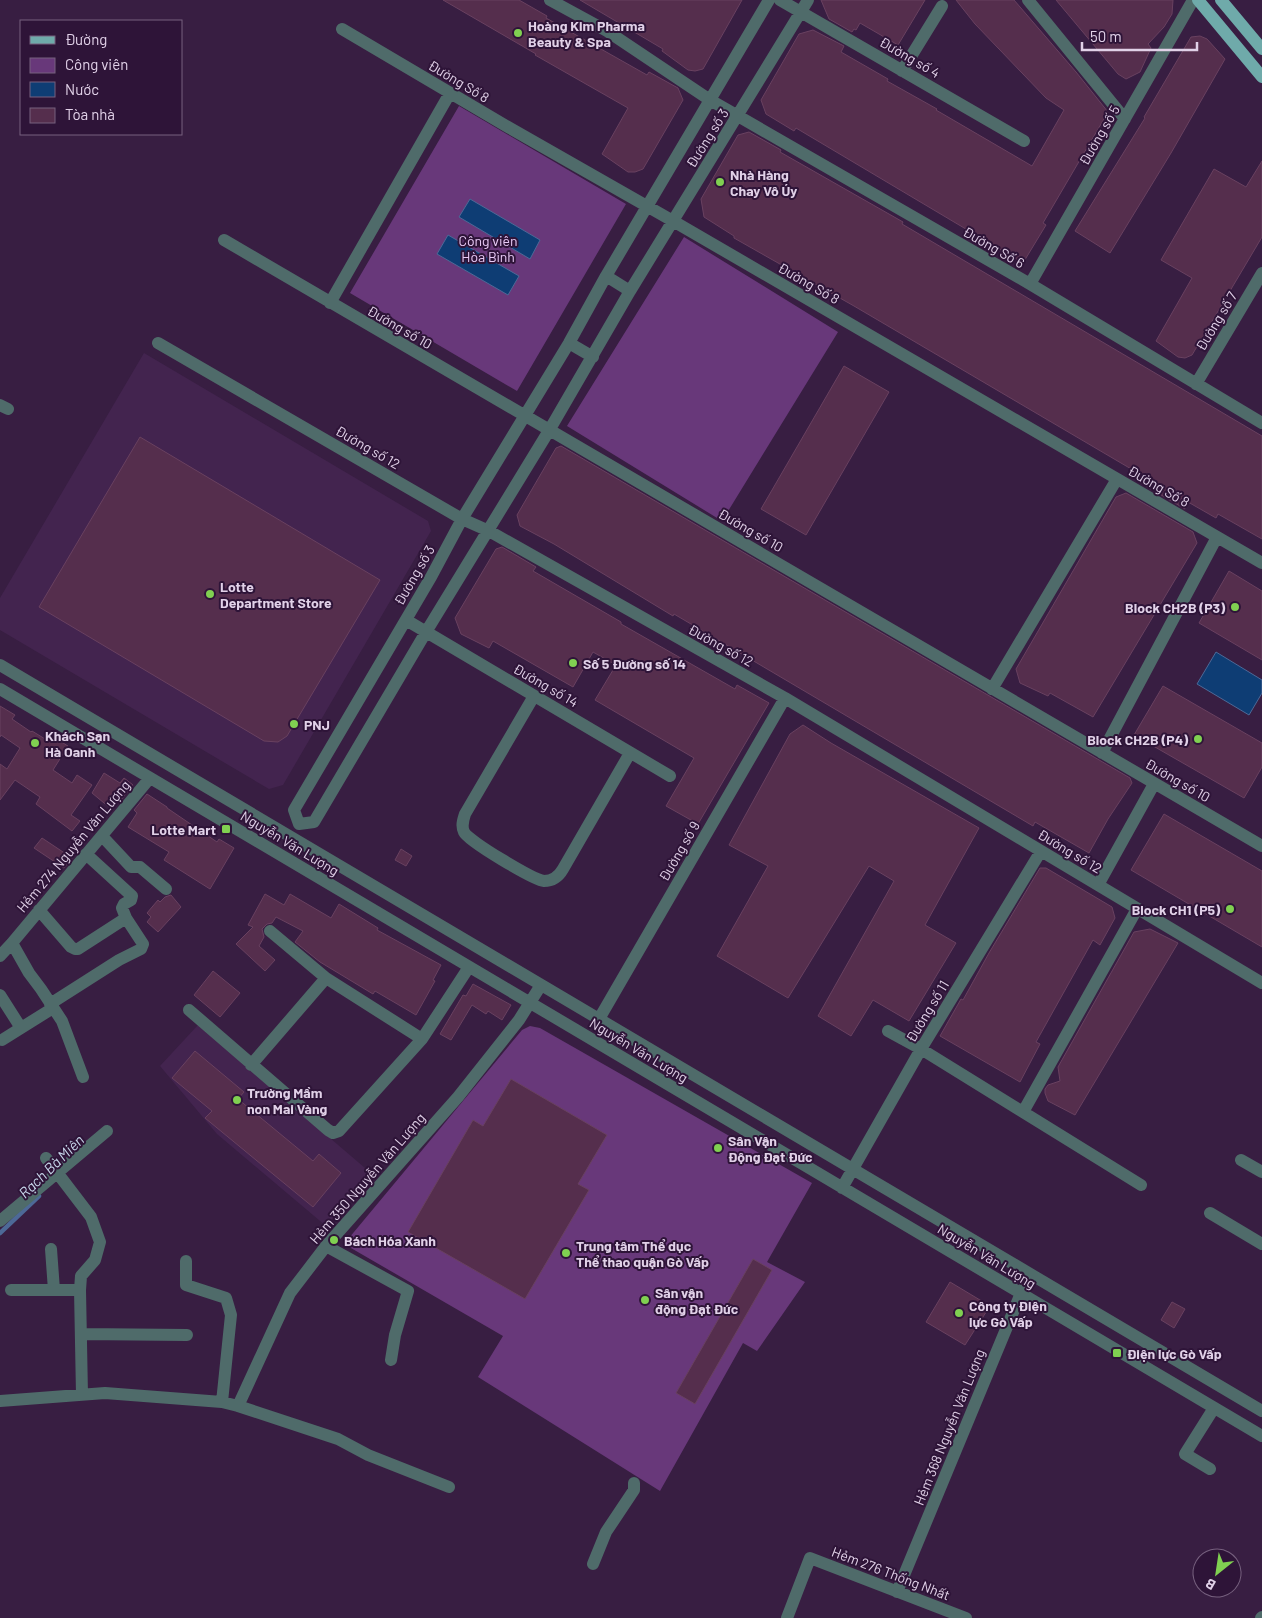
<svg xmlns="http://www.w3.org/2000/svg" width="1262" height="1618" font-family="Barlow,sans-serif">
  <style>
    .built { fill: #43244f }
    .green { fill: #68387a }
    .water { fill: #0e3d74; stroke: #4d6997 }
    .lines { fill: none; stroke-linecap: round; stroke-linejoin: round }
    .stream { stroke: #4d6997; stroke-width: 4.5 }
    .building { fill: #552e4d; stroke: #694160 }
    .minor { stroke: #4f6b6a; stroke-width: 12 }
    .major { stroke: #6faaaa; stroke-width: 12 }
    .poi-dot { fill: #80d051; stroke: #2e1438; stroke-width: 2 }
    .labels { text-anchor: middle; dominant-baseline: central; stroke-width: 4; stroke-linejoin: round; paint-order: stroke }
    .poi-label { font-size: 14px; font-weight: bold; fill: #e1d1e8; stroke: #2e1438; text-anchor: start }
    .street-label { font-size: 14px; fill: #e1d1e8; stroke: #2e1438 }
    .park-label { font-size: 14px; fill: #e8caf5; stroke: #2e1438 }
    .water-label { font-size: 15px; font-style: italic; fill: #c7d6ea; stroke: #2e1438 }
  </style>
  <rect width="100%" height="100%" fill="#381e42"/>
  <path class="built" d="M144,353L428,521L431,531L283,785L269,789L0,630V598Z
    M198,1025L372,1174L326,1226L217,1134L160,1066Z"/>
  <path class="green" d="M459,106L626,204L517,391L350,293Z
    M684,237L838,332L722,521L567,426Z
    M530,1026L540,1028L812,1183L767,1262L805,1282L757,1351L743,1343L660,1491L478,1377L503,1336L344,1244L522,1030Z"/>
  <path class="water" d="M470,199L540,240L530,259L459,217Z
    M448,235L519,276L508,295L437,254Z
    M1216,652L1262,680V693L1249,715L1197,684Z"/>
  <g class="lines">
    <path class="stream" d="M0,1233L39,1196"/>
  </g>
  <path class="building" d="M443,0H519L547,16L546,18L647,75L649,72L678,88L683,100L643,169L635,172H628L602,154L628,108L535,55L536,54Z
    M580,0H742L703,69L695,71L688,70L662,51L663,49Z
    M821,0H925L898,45L860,23L856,30L854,29L852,32L829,19Z
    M956,0H1014L1076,72L1108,112L1043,223L1046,225L1023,263L796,128L794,131L766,114L761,100L799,34L813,30L844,46L841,52L888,79L887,81L937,109L936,110L1032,166L1064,110L1046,98L975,24Z
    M1056,0H1173L1172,14L1164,27L1148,44L1151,48L1140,72L1126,79L1118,74Z
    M1200,36L1207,39L1225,59L1171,153L1110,253L1075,231L1145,118L1144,117L1191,37Z
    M749,132L781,150L780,152L903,222L902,224L1262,436V539L1218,514L1216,518L1181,498L1185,509L1146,486L1155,483L854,306L734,238V236L704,217L701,199L738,135Z
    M1262,161V237L1192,355L1185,358L1178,357L1156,341L1192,278L1161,260L1214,169L1246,187Z
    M844,366L889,392L806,535L761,509Z
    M140,437L380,580L287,736L278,742L264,741L39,607Z
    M561,446L1130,778L1132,783L1108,819L1089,853L1035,822L1033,826L674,614L673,616L554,544L520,526L517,515L556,448Z
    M1126,493L1193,532L1197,543L1093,717L1050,693L1048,696L1020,683L1016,669L1116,497Z
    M502,547L536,567L533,571L621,622V624L735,689L737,685L769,703L698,824L666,806L694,758L595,700L616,665L593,652L573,687L493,641L489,648L461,634L455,618L496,549Z
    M1229,571L1262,591V660L1199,623Z
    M1163,686L1262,743V767L1244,798L1134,735Z
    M0,706L15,715L12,719L31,732L32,731L50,742L53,737L68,746L53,770L72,783L77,775L92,785L71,815L80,821L72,831L36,804L40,797L15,780L0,800V764L7,769L20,748L1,735L0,737Z
    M803,725L831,743L979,828L925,925L956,943L909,1021L873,1000L851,1036L818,1016L894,881L869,866L788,998L717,956L768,866L729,845L790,734Z
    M104,773L120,783L124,778L133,785L120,801L117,799L110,808L92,793Z
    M147,794L167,807V808L217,842L219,839L234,848L210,889L164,860L169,852L128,827L137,813L134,810Z
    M1164,814L1262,871V947L1131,870Z
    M42,838L72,858L64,868L34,848Z
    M401,849L412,856L406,866L395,860Z
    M1040,868H1046L1112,907L1115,918L1100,945L1093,940L1036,1042L1040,1044L1020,1082L940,1036L961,999L963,1000L989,953Z
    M265,894L284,905L290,894L331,918L339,904L378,928L377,930L441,965L433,980L435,981L416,1015L375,991L373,994L320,962L295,942L303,931L276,917L272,923L267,924L262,929L264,937L259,946L275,960L265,971L236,944L253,927L248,925Z
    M171,895L181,907L158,932L147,922L151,917L147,913L158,900L160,902L165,897Z
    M1150,929L1178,943L1075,1115L1048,1101L1045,1093V1089L1048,1085L1060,1081L1058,1067L1134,932Z
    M213,971L240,993L220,1017L194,995Z
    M473,984L511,1005L502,1020L488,1011L486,1014L472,1005L451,1040L440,1034L463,995L466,996Z
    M195,1051L244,1092L238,1099L313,1161L319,1154L341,1173L313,1207L205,1118L212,1111L172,1078Z
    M511,1079L607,1135L578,1184L589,1190L525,1299L408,1232L473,1120L483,1126Z
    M753,1259L772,1270L695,1404L676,1393Z
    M950,1282L990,1306L965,1345L926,1322Z
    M1172,1302L1185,1309L1174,1328L1161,1320Z"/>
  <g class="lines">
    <path class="minor" d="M550,0L607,31L710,100L738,116L1030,284L1262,423
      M780,0L1024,141
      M1028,0L1125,119
      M342,29L508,127L673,221L1262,563
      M902,71L942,6
      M224,240L1262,846
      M606,276L630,291
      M1030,284L1193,0
      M330,303L450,93
      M158,343L462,519L489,531L785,698L1262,983
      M569,343L593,357
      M1196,384L1262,273
      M0,405L8,409
      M406,620L670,776
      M0,665L1262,1411
      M0,689L1262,1436
      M992,689L1117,479
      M534,696L465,814C463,820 461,826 464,832C468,841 534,880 544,881C553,881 559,876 563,869L630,753
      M1102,753L1217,537
      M299,824L314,822L426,632L550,429L630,291L808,0
      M299,824L294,810L431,577L462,519L569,343L606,276L769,0
      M102,836L131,867H140L166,889
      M1098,885L1154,784
      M39,910L71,947L75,949H78L126,918
      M270,931L326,978
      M12,943L29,973L41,989L62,1021L83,1077
      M0,956L12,943L150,778
      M0,995L21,1028
      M50,1004L119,960L141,949L143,944L126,918L122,908L124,904L131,900L132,896L86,854
      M189,1010L328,1130L333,1133L339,1131L422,1039L469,967
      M599,1019L785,698
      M888,1031L921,1049L1141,1185
      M2,1040L53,1008
      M251,1065L326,978L422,1039
      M1023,1112L1137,909
      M46,1158L91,1217L100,1242L95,1260L81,1276L80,1290L82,1395
      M1241,1160L1262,1172
      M842,1188L921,1049L1041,851
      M1210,1213L1262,1244
      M0,1221L107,1131
      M326,1246L408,1291L395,1335L391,1360
      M51,1249L54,1290
      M186,1261V1285L226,1298L231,1315L222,1402
      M11,1290H80
      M81,1334L187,1335
      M0,1401L105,1393L222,1402L238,1406L338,1439L368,1455L449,1487
      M238,1406L290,1293L326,1246L458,1097L519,1020L541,985
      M1210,1469L1185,1454L1214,1408
      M593,1564L606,1532L634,1490V1483
      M897,1592L1021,1293L1032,1275
      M787,1618L810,1558L966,1618
      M1261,1618L1262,1617"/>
    <path class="major" d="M1198,0L1262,77
      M1221,0L1262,49"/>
  </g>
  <g class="poi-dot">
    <circle cx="518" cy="33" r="5"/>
    <circle cx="720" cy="182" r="5"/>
    <circle cx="210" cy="594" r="5"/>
    <circle cx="1235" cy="607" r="5"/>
    <circle cx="573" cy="663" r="5"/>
    <circle cx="294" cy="724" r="5"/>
    <circle cx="1198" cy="739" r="5"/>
    <circle cx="35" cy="743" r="5"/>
    <rect x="221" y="824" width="10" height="10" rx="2.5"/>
    <circle cx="1230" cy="909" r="5"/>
    <circle cx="237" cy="1100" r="5"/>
    <circle cx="718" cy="1148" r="5"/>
    <circle cx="334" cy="1240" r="5"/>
    <circle cx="566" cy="1253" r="5"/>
    <circle cx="645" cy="1300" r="5"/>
    <circle cx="959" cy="1313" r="5"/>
    <rect x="1112" y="1348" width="10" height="10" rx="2.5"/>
  </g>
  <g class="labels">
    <g class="poi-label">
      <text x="528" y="25">Hoàng Kim Pharma<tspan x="528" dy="16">Beauty &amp; Spa</tspan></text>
      <text x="730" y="174">Nhà Hàng<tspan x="730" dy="16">Chay Vô Úy</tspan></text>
      <text x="220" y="586">Lotte<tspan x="220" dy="16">Department Store</tspan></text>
      <text x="1225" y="607" text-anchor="end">Block CH2B (P3)</text>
      <text x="583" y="663">Số 5 Đường số 14</text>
      <text x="304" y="724">PNJ</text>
      <text x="45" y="735">Khách Sạn<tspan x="45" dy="16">Hà Oanh</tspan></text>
      <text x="1188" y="739" text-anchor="end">Block CH2B (P4)</text>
      <text x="216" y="829" text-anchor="end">Lotte Mart</text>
      <text x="1220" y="909" text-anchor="end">Block CH1 (P5)</text>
      <text x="247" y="1092">Trường Mầm<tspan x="247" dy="16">non Mai Vàng</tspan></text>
      <text x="728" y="1140">Sân Vận<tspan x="728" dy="16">Động Đạt Đức</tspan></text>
      <text x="344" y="1240">Bách Hóa Xanh</text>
      <text x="576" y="1245">Trung tâm Thể dục<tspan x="576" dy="16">Thể thao quận Gò Vấp</tspan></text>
      <text x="655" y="1292">Sân vận<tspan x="655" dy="16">động Đạt Đức</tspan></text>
      <text x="969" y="1305">Công ty Điện<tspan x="969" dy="16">lực Gò Vấp</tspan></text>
      <text x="1127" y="1353">Điện lực Gò Vấp</text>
    </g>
    <g class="street-label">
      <text transform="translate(910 57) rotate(30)">Đường số 4</text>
      <text transform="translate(459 81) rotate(31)">Đường Số 8</text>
      <text transform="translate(1099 135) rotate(-60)">Đường số 5</text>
      <text transform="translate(707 138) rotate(-58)">Đường số 3</text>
      <text transform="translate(994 247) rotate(30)">Đường Số 6</text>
      <text transform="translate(809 283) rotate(30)">Đường Số 8</text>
      <text transform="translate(1216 321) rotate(-59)">Đường số 7</text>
      <text transform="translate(400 327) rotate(30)">Đường số 10</text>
      <text transform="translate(368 447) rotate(30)">Đường số 12</text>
      <text transform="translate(1159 486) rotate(30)">Đường Số 8</text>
      <text transform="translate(751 530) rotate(30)">Đường số 10</text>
      <text transform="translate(414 575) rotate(-60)">Đường số 3</text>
      <text transform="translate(721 645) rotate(29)">Đường số 12</text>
      <text transform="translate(546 685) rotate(30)">Đường số 14</text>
      <text transform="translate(1178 780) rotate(30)">Đường số 10</text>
      <text transform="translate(290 843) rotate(31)">Nguyễn Văn Lượng</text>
      <text transform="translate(73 846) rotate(-50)">Hẻm 274 Nguyễn Văn Lượng</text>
      <text transform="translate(679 851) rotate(-60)">Đường số 9</text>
      <text transform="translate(1070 851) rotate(31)">Đường số 12</text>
      <text transform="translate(927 1011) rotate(-59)">Đường số 11</text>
      <text transform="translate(639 1050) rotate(31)">Nguyễn Văn Lượng</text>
      <text transform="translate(367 1178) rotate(-49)">Hẻm 350 Nguyễn Văn Lượng</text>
      <text transform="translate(987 1256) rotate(31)">Nguyễn Văn Lượng</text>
      <text transform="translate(949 1427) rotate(-68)">Hẻm 368 Nguyễn Văn Lượng</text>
      <text transform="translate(891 1573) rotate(21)">Hẻm 276 Thống Nhất</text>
    </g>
    <g class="park-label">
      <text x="488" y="240">Công viên<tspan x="488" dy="16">Hòa Bình</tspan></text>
    </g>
    <g class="water-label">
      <text transform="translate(51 1166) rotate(-44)">Rạch Bà Miên</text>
    </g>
  </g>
  <rect x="20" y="20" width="162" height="115" fill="#2e1438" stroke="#76607e"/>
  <rect x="30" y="36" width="25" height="8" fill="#6faaaa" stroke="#76607e"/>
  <text x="65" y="45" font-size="15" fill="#e1d1e8">Đường</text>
  <rect x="30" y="58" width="25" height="15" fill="#68387a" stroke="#76607e"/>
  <text x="65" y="70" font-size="15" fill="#e1d1e8">Công viên</text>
  <rect x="30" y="82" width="25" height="15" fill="#0e3d74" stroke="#76607e"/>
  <text x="65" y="95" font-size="15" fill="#e1d1e8">Nước</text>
  <rect x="30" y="108" width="25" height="15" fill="#552e4d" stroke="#76607e"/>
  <text x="65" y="120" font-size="15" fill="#e1d1e8">Tòa nhà</text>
  <g transform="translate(1217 1573) rotate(210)"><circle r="24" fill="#2e1438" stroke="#76607e"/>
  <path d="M0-4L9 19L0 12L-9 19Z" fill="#80d051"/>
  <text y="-8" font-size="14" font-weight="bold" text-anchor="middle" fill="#e1d1e8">B</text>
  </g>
  <path d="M1082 42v8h115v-8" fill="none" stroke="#e1d1e8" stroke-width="2.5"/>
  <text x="1090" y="42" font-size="15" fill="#e1d1e8" stroke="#2e1438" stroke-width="4" paint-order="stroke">50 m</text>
</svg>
